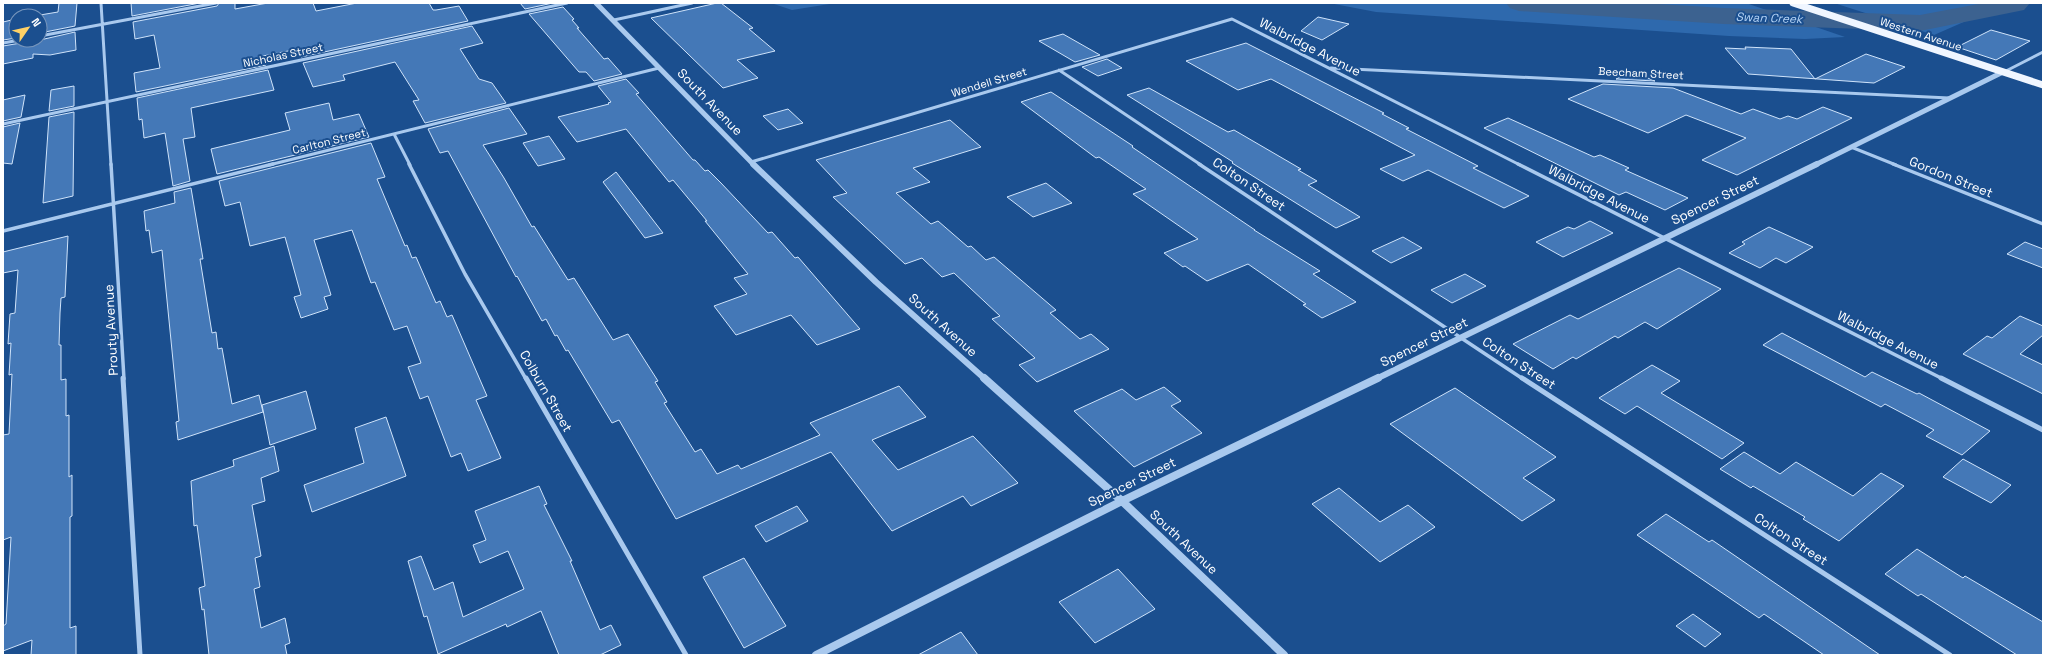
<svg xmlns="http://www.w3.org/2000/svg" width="2046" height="658" font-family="'Space Grotesk',sans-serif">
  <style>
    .green { fill: #2e69ad }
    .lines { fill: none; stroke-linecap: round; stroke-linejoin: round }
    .river { fill: #3c6290; fill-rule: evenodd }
    .building { fill: #4478b7; stroke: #cfe3fa }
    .minor-far2 { stroke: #a9c9ee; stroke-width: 3 }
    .minor-far1 { stroke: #a9c9ee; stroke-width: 3.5 }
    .minor { stroke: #a9c9ee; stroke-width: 5 }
    .tertiary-far2 { stroke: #a9c9ee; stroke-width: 5 }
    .tertiary-far1 { stroke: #a9c9ee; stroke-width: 6 }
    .tertiary { stroke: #a9c9ee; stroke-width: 8 }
    .primary { stroke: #f0f6ff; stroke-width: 7 }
    .labels { text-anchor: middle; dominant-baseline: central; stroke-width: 4; stroke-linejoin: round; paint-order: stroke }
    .far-street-label { font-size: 11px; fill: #fff; stroke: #1b4f8f }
    .far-water-label { font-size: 12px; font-style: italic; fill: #b5d3f5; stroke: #1b4f8f }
    .street-label { font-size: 13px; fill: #fff; stroke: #1b4f8f }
  </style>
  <rect width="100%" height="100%" fill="#1b4f8f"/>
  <path class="green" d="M771,3H836L792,10Z
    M1329,3H1746L1845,37L1805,39L1729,36L1376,12Z
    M1834,3H2007L1934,35Z"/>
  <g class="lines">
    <path class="river" d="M1506,3H1642L1724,8L1920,15L1984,3H2030L2024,10L1920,31L1724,24L1519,11L1510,8Z"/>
  </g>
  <path class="building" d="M59,3H77L75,26L40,33V16H34L58,12Z
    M131,3H200L132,16Z
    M219,3H235V9L268,3H313L316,11L357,3H429L433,10H436L459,6L468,21L301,57L298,49L263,56L266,65L136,92L134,73L160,68L154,35L135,39L133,22L217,6Z
    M520,3H553L525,9Z
    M717,3H721L753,28L749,29L775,51L737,60L758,78L723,88L651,18Z
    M563,7L574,19L572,20L579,28H577L604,59L608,58L622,74L594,81L586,72H579L529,14Z
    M1318,17L1349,24L1322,40L1301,31Z
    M16,19V38L3,40V22Z
    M472,26L483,43L460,49L479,79L492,83L506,103L425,123L413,101L419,100L395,62L343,75L345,80L313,87L303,63Z
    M1991,30L2030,41L1996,60L1957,47Z
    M75,32L76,50L50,55L33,54V58L3,64V46L21,43L23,40H40Z
    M1063,34L1100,55L1075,62L1039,41Z
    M1246,43L1384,113L1382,114L1409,128L1406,129L1478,166L1473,168L1529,196L1504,208L1428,170L1403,181L1380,169L1415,155L1271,79L1238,90L1186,61Z
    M1745,47L1791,49L1815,79L1866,54L1905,67L1874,83L1748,74L1725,48L1746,49Z
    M1107,59L1122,68L1098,76L1082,67Z
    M268,70L274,90L191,108L195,137L183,139L190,181L173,186L165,133L144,138L142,119L139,120L137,98Z
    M1633,72L1655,81L1616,79Z
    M626,79L639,93L636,94L693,160H695L705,171L708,170L721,183L768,233L772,232L795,258L798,257L860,329L817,345L791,315L736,335L714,306L747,294L734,278L748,274L705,221H707L673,180L669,182L626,129L577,142L558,117L609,104L608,103L611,102L598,86Z
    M1603,84L1673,88L1741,114L1753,109L1780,119L1788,116L1797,119L1823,107L1852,118L1737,175L1702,160L1746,138L1686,115L1648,133L1568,99Z
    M74,86V106L49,111L51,90Z
    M1149,88L1228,132L1234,130L1301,169L1298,170L1317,181L1308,185L1360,217L1336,228L1232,163L1233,162L1127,95Z
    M1051,92L1133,146L1132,147L1255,230H1254L1320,271L1313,274L1356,302L1322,318L1303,305L1306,304L1248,264L1207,281L1185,266L1183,267L1164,253L1198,239L1133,194L1146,189L1099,157L1096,158L1021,102Z
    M25,95L21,117L3,121V100Z
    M329,103L333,120L359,114L369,137L217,174L211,149L290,130L285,113Z
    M509,108L527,134L483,145L504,178L532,227L534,226L568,280L574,278L613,340L628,334L658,381L655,382L667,402L664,403L695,452L701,449L717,474L738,465L741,469L820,435L810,423L899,386L926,417L872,440L898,470L973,436L1018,483L971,506L963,496L892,531L831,452L676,519L619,420L612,423L568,350L566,351L557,335L555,336L546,319L542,321L517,276L516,277L448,151L440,153L428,129Z
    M788,109L803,123L778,130L763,116Z
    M74,112L73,196L43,203L49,117Z
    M1508,118L1594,157L1600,155L1629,168L1625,170L1688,198L1665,210L1626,192L1619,195L1484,128Z
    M950,120L981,147L913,168L930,182L896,193L931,224L938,221L968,247L971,246L986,260L994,257L1056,310L1050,313L1080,339L1091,334L1109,349L1037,382L1019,365L1035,358L992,319L1000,316L954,273L942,277L922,258L905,264L833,197L847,193L816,160Z
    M20,123L12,164L3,163V127Z
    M549,136L565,159L538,166L523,143Z
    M371,143L385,177L377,179L405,246L407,245L412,258L416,257L436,303L440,301L447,317L452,315L487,396L476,400L501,458L468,471L461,453L451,457L428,396L420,399L408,367L421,363L407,326L394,330L375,282L371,283L352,230L314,240L331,295L324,297L328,309L301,318L294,297L301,295L285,237L250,246L240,202L225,206L219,181Z
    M616,172L663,233L645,238L603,182Z
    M1046,183L1072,203L1033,217L1007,197Z
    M191,188L203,259H200L212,333L216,332L218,349L222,348L232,404L259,395L263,412L178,440L176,422L179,421L162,250L152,253L149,230L146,231L144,211L175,203L174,192Z
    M1590,221L1613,233L1563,257L1536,242L1568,227L1574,229Z
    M1769,227L1813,247L1786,263L1776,258L1760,268L1729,253L1745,244L1742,242Z
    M68,236L65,297L61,298L60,313L59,345H61V380L66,379V416L69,415V477L72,475V516L70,517V628L76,626V655H31L32,640L3,651V626L6,624L11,537L3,540V435L9,434L12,374L9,375L11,343L8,344L10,314L15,313L18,270L3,273V252Z
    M1403,237L1422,248L1391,263L1372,251Z
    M2025,242L2043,249V268L2007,254Z
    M1679,268L1721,289L1657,329L1645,322L1618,338L1615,336L1576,359L1573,357L1553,369L1513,344L1570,315L1578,319Z
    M1465,274L1486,286L1452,303L1431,290Z
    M2020,316L2043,326V335L2020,354L2043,365V394L1963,354L1987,336L1992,338Z
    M1782,333L1865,377L1872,372L1917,394L1919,393L1990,431L1962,455L1926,436L1934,430L1885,404L1881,407L1763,345Z
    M1652,365L1680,381L1661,393L1744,443L1722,459L1637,406L1625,414L1599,398Z
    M1164,387L1181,401L1171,406L1202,433L1134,467L1074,411L1122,389L1136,400Z
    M1455,388L1556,457L1523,478L1555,500L1522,521L1390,424Z
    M306,391L316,429L270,445L262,405Z
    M386,417L406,476L312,512L304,485L364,463L355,428Z
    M274,446L279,471L261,478L265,501L252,505L261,556L255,558L260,587L254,589L261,628L285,618L290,643L285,645L287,655H209L204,609L202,610L199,588L205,586L197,525L194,526L191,481L234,466L233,460Z
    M1744,452L1780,474L1796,462L1853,496L1881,473L1904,486L1839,541L1803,519L1805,517L1753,486L1751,488L1720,469Z
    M1963,459L2011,485L1991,503L1943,477Z
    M539,486L547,504L544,505L572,561H570L600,630L611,625L621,645L600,655H559L541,611L507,627L506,624L438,654L427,616L424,617L408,561L421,556L434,590L453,582L463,617L524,589L508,551L480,563L473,545L486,540L475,511Z
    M1339,488L1380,522L1408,505L1435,527L1380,562L1312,504Z
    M797,506L808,521L766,542L755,526Z
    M1666,514L1709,542L1712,540L1880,655H1824L1764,614L1759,618L1637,535Z
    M1917,549L1963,578L1965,576L2043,622V655H2017L1921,594L1918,596L1885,574Z
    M744,558L786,626L744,648L703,577Z
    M1118,569L1155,609L1095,643L1059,602Z
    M1693,614L1721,634L1705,647L1676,626Z
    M961,632L978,655H918Z"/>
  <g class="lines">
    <path class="minor-far2" d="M101,3L111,165
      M614,20L692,3
      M40,36L216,3
      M3,43L20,40
      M1331,68L1949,98
      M1059,70L1201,165
      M2004,72L2043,52
      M3,124L567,3
      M394,134L410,165
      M1851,147L1896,165
      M751,162L1232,19L1520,165
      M269,165L659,68"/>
    <path class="minor-far1" d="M111,164L124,379
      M409,164L465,274L526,379
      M1199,164L1523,379
      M1518,164L1943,379
      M1893,164L2043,224
      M3,231L273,164"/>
    <path class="minor" d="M123,378L140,655
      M526,378L686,655
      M1522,378L1950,655
      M1941,378L2043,430"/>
    <path class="tertiary-far2" d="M596,3L754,165
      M1815,165L2003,72"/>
    <path class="tertiary-far1" d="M753,164L876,282L985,379
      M1376,379L1817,164"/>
    <path class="tertiary" d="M984,378L1122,501L1284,655
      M816,655L1122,501L1378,378"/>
    <path class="primary" d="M1793,3L2043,85"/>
  </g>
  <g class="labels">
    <g class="far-street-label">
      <text transform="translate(1921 34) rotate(18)">Western Avenue</text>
      <text transform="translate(283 55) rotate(-12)">Nicholas Street</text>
      <text transform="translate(1641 73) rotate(3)">Beecham Street</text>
      <text transform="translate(989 82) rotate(-17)">Wendell Street</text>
      <text transform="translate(329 141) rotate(-14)">Carlton Street</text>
    </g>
    <g class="far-water-label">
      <text transform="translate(1769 18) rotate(2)">Swan Creek</text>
    </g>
    <g class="street-label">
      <text transform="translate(1310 47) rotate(27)">Walbridge Avenue</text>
      <text transform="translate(710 102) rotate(46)">South Avenue</text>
      <text transform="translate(1951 177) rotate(22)">Gordon Street</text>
      <text transform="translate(1249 184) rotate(34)">Colton Street</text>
      <text transform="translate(1599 194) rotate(27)">Walbridge Avenue</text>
      <text transform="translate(1715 200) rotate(-26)">Spencer Street</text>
      <text transform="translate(943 325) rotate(42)">South Avenue</text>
      <text transform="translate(111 330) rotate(-93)">Prouty Avenue</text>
      <text transform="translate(1888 340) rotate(27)">Walbridge Avenue</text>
      <text transform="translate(1424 342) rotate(-26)">Spencer Street</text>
      <text transform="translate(1519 363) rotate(33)">Colton Street</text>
      <text transform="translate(546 391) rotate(60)">Colburn Street</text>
      <text transform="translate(1132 482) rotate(-26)">Spencer Street</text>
      <text transform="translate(1791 539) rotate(33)">Colton Street</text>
      <text transform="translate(1184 542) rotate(43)">South Avenue</text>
    </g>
  </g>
  <rect width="2046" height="658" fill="none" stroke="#ffffff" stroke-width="8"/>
  <g transform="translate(28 28) rotate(56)"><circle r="19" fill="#1b4f8f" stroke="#7695bc"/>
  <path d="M0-3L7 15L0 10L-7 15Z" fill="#ffd166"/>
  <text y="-6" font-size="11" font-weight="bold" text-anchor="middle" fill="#ffffff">N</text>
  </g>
</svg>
